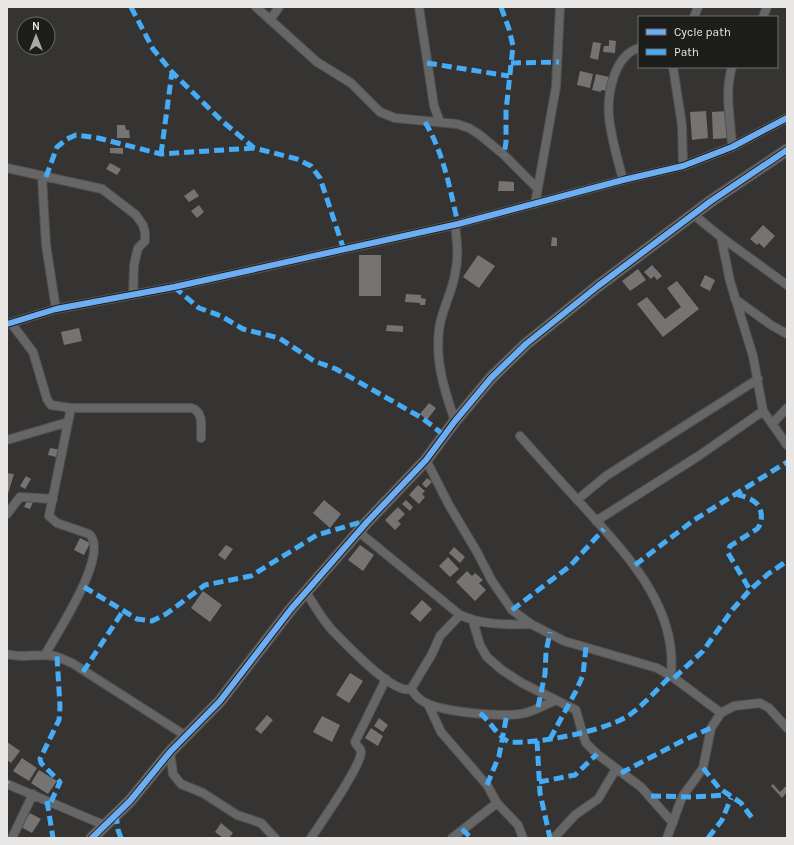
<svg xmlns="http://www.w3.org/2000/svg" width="794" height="845" font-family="Karla,sans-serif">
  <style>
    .building { fill: #757473 }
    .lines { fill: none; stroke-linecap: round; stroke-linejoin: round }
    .street-casing { stroke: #52514f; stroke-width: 10 }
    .secondary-casing { stroke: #52514f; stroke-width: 13 }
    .street { stroke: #676667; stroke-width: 8 }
    .secondary { stroke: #696969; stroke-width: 11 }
    .quiet { stroke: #46acf6; stroke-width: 5; stroke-dasharray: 10 5; stroke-linecap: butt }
    .cycleway-casing { stroke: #1d1d1b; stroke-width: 8 }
    .cycleway { stroke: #6dadf4; stroke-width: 6 }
  </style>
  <rect width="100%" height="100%" fill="#353433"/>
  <path class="building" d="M609,40L616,41L615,53L603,52L604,46H609Z
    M593,42L601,43L598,60L590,58Z
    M580,71L593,74L590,88L577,85Z
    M596,74L609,77L608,82L611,83L607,91L601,90V92L592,90Z
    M706,111L708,138L692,140L690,112Z
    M727,111L728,138L713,139L712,112Z
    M117,125H125L126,130H129L130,138H117Z
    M110,148H123V154L110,153Z
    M110,163L121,169L117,175L106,169Z
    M499,181L514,182V191H498Z
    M194,189L199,196L189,202L184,196Z
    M199,205L204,212L197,218L191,211Z
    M763,225L775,236L764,248L759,243L757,245L750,239Z
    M552,237L557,238V246H551Z
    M359,255H381V296H359Z
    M478,255L495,266L479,288L463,277Z
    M652,265L662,276L657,280L654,276L651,279L644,272Z
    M638,269L646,280L630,291L622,281Z
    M705,275L715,280L710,291L700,286Z
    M677,281L699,309L663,337L637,304L647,297L665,319L681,307L667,288Z
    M406,294L421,295V298L426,299L425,305H420V303L405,302Z
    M387,325L403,326V332L386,331Z
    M79,328L82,341L64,345L61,332Z
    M429,403L436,408L427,420L420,414Z
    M50,448L62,450L60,458L48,455Z
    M7,473L14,474L7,497Z
    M26,476L31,479L25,489L20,486Z
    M427,478L432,482L426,488L422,484Z
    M418,485L425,491L422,494L425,497L419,504L409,495Z
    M28,499L33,502L30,509L24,507Z
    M324,500L341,514L330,528L313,513Z
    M406,500L413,507L410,511L402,504Z
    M398,507L405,514L398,521L401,524L395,530L385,520Z
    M80,538L90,543L84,555L74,550Z
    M226,545L233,549L225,560L218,555Z
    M360,545L374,555L363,571L348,560Z
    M454,547L465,557L460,563L449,553Z
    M448,557L459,569L450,577L439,566Z
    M467,571L472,576L475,573L483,580L479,583L486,590L475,601L456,582Z
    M203,591L222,605L210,622L191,608Z
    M422,600L432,609L420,622L410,613Z
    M350,673L363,681L349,703L336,695Z
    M267,715L273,720L261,734L255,729Z
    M322,716L340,725L332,742L313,732Z
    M379,718L388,725L383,732L374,726Z
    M371,728L383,736L378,746L365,738Z
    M7,742L20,751L11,763L7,760Z
    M22,758L37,768L29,781L13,771Z
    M39,770L57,781L48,794L31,783Z
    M773,784L780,792L787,785V792L782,798L771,786Z
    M30,813L41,819L32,833L21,827Z
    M221,823L233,833L229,838H223L215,832Z"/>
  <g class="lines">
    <defs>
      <path id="street" d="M256,7L317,62L351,83L380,112L395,118L457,124L469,128L480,135L504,155L537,188
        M419,7L434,106L440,122
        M694,17L698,7
        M763,17L767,7
        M270,20L279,7
        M673,67L682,125L683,166
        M732,67C724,93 731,120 732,147
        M7,168L102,189L136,215L143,225L145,233V241L138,248L134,265L133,295
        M42,177L46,245L56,309
        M623,180C618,160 611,138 609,117C607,94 614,55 639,48
        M535,204L556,87L560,7
        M694,215L721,237L787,285
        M721,237L730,281L753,356L763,411L787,445
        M735,299L771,325L787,334
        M11,323L33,352L47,399L51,405L71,408H191C204,411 201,427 201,438
        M7,324L56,309L174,287L458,224L623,180L683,166L732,147L787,118
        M455,421C445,392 435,362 439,330C441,311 452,293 455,274C459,258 457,241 455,225
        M772,424L787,408
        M520,436C541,460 562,483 583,506C626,554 678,606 671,676
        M7,440L68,422
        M426,460L449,505L477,552L492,581L512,610L531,624L564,641L657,668L674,678L721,713
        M577,500L606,476L758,379
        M7,514L20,497L53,499
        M596,521L697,457L763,411
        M359,532L460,615C482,625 507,625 531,624
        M306,592C314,605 322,619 332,630C345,643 393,695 411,689L432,654L440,636L460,615
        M473,621L480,645L487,657L502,670L522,683L576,710L582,732L586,743L597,754L641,787L673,823
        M7,654C23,659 38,653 54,656C60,657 66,661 72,663L186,736
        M45,655C56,634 111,553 89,534L57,523L49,516L71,408
        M411,689C415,695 419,700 426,703C444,712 505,718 525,713C535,711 546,704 556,700
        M428,704L441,732L487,785L497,803L518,825L523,838
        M170,752L173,774L181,784L203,793L237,815L261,823L275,838
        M7,784L104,825
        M12,838L33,794
        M311,838C321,823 361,766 361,752C361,748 356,746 355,742L386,679
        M452,838L497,803
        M554,838L575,815L598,799L616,769
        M667,838L682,797L703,768L711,728L721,713L734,706L760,703L769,708L787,728"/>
      <path id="secondary" d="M92,838L130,801L170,752L220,701L291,609L367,522L426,460L455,421L491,378L526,344L598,286L711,201L787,150"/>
    </defs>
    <use href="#street" class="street-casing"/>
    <use href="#secondary" class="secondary-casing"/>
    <use href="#street" class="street"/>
    <use href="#secondary" class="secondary"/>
    <path class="quiet" d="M131,7L153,49L172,72L222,121L254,148L297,159L311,166L320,178L344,250
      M501,7L509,29L513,46L506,111V142L504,155
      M427,63L509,76
      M511,63L559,62
      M425,122C444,154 450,189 458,224
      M161,154L172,72
      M46,177L57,147L67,139L76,135L98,138L161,154L254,148
      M174,287L199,308L221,316L243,329L279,338L314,361L336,369L422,418L444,435
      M736,494C742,496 751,498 756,503C763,509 763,523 757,529L730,546L728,553L750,590
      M635,565L694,520L787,462
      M84,587L137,619L152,621L166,614L205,585L251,576L317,535L368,520
      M512,610L570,566L604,529
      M83,672L123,611
      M674,678L703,651L733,609L750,590L768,574L787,561
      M538,707L545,674L546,652L550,632
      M480,713C491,722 496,735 509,742C538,744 604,731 628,716C644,705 657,689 671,676
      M550,739L576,691L583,675L586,647
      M537,741L540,793L550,838
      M703,768L719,788L741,803L752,818
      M621,773L684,740L711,728
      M539,782L575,775L597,754
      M7,783L8,784
      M487,785L499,756L507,714
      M651,796L693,797L726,795
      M47,801L53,838
      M51,802L60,782L41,763L40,759L59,720L60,707L57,656
      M116,814L118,830L121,838
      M462,829L471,838
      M708,838L722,820L731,798"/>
    <defs>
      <path id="cycleway" d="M7,324L56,309L174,287L458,224L623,180L683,166L732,147L787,118
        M92,838L130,801L170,752L220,701L291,609L367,522L426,460L455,421L491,378L526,344L598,286L711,201L787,150"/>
    </defs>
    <use href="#cycleway" class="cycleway-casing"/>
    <use href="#cycleway" class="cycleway"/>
  </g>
  <rect width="794" height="845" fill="none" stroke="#e8e7e5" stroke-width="16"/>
  <rect x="638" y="16" width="140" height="52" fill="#1d1d1b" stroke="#6e6e6c"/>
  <rect x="646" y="29" width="20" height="6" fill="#6dadf4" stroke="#6e6e6c"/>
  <text x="674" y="36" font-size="12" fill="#e8e7e5">Cycle path</text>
  <rect x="646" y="49" width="20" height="6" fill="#46acf6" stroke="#6e6e6c"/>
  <text x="674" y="56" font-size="12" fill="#e8e7e5">Path</text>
  <g transform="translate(36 36)"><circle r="19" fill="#1d1d1b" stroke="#6e6e6c"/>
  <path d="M0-3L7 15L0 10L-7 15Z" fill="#a9a8a7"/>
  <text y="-6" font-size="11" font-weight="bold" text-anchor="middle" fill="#e8e7e5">N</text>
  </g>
</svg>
